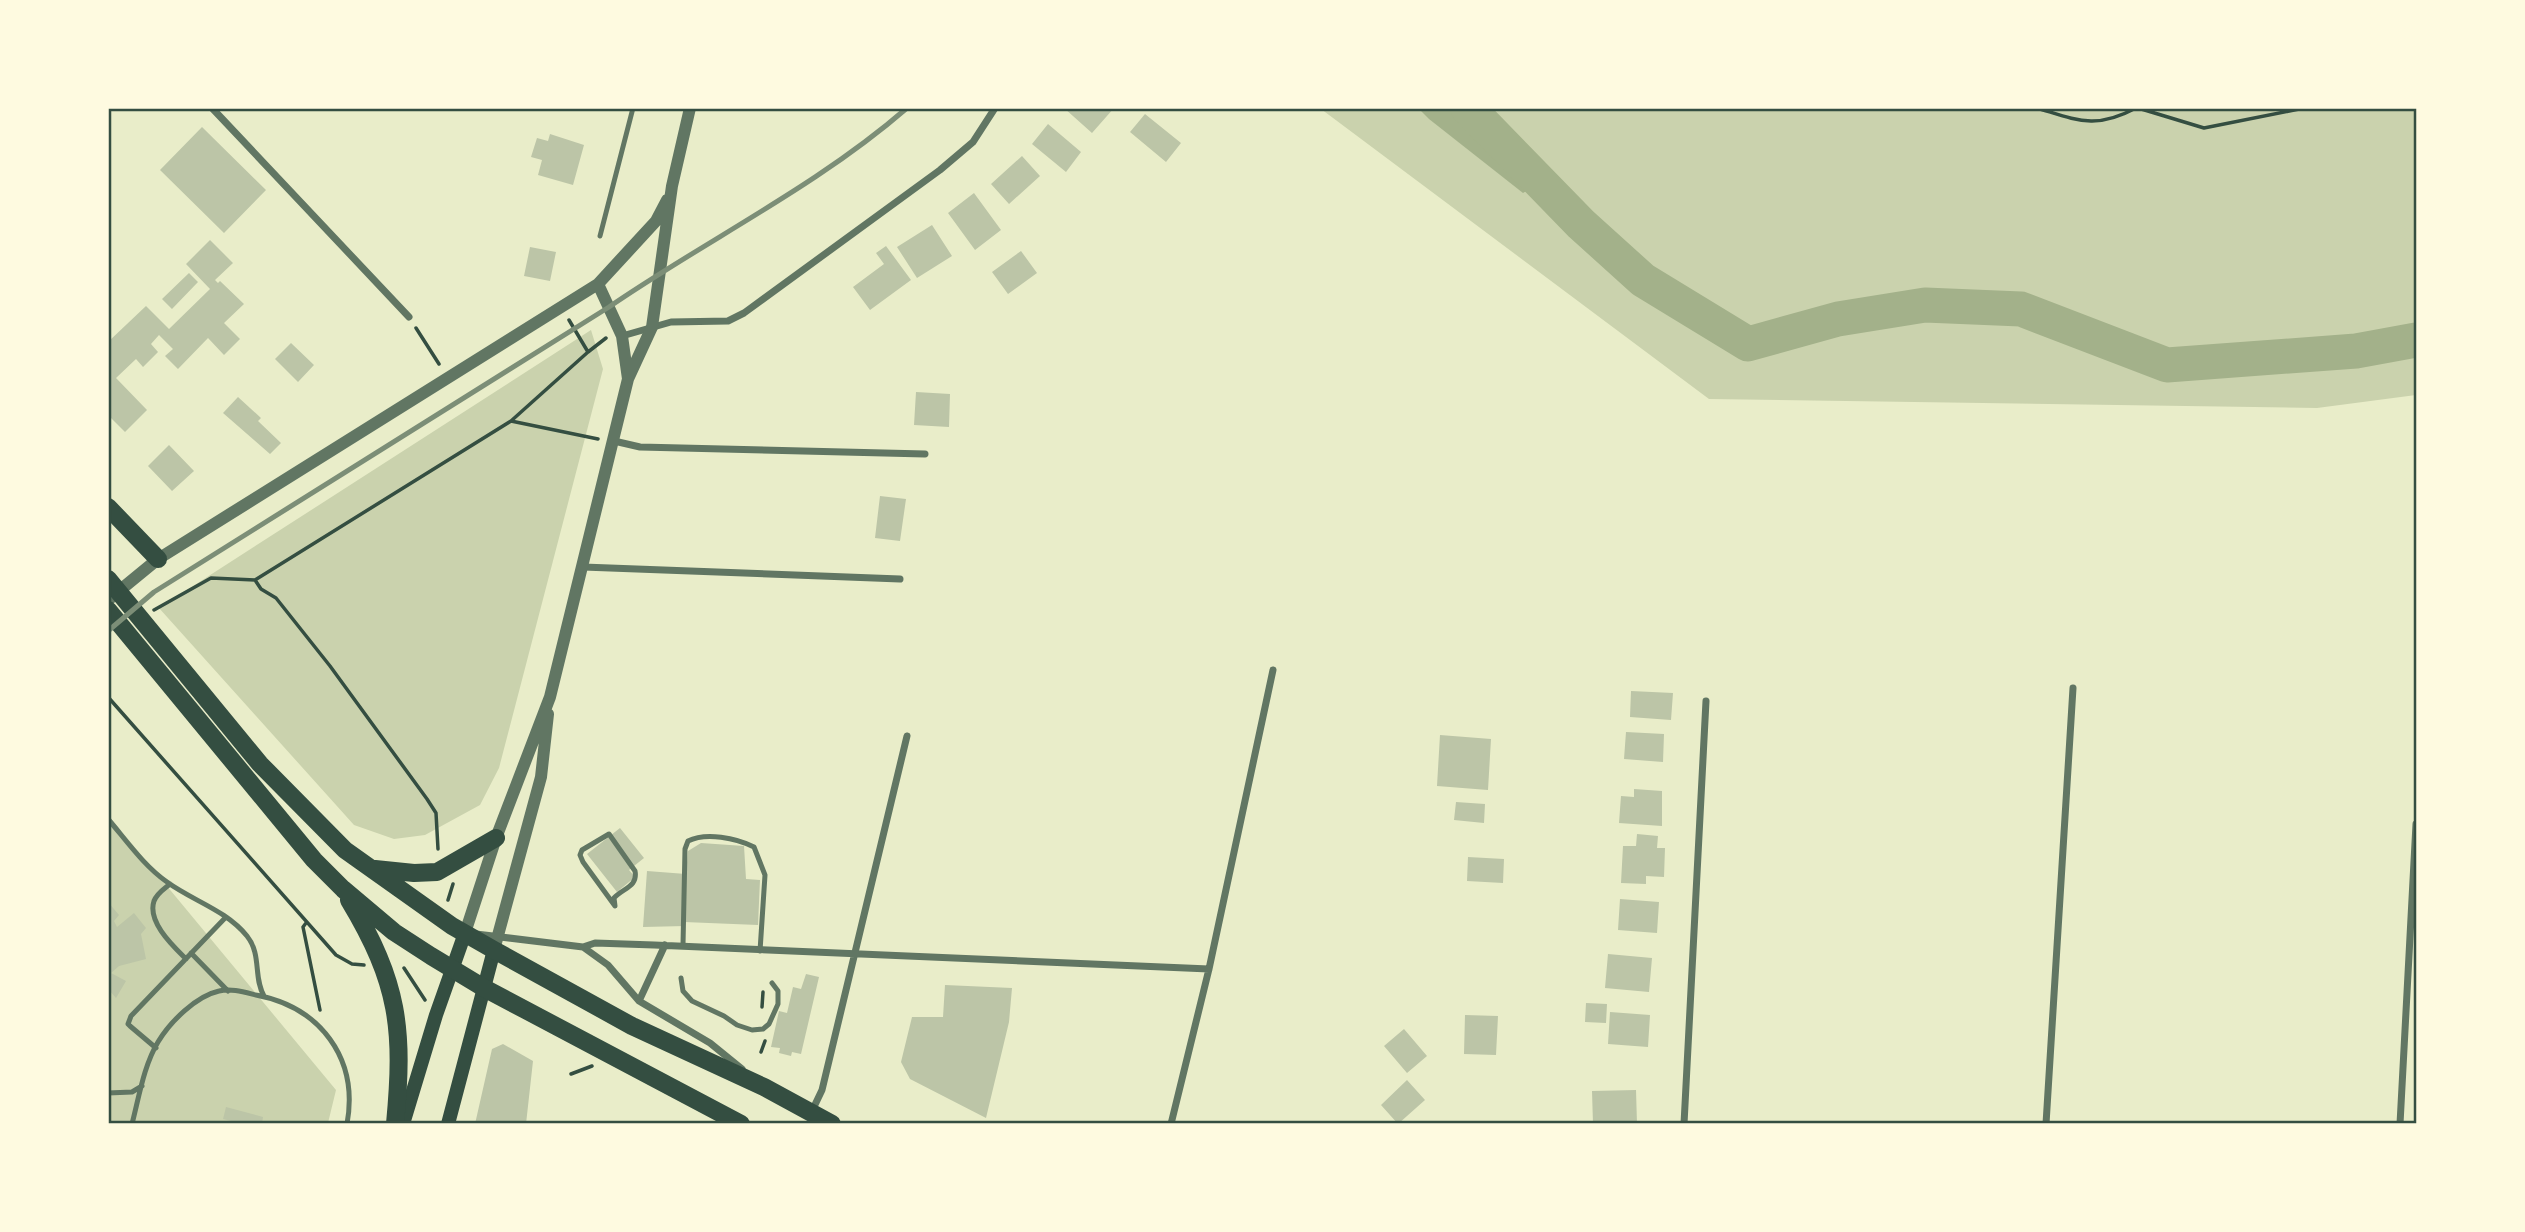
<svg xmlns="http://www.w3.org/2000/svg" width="2525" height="1232" font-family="'DM Sans',sans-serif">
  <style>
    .green { fill: #cad2ad }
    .water { fill: #a3b18a }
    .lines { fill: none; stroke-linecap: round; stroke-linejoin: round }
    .river { stroke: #a3b18a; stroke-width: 35 }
    .building { fill: #bcc5a7 }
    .path { stroke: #344e41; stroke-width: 3.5 }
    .service { stroke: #617663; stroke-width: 5 }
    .minor { stroke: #617663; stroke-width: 7 }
    .tertiary { stroke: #617663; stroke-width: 12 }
    .secondary { stroke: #344e41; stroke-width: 14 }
    .primary { stroke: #344e41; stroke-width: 18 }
    .rail { stroke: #7c8e77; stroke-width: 5 }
    .neatline { fill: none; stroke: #344e41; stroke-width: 2.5 }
  </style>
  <rect width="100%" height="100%" fill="#e9edc9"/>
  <path class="green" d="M1321,109H2416V395L2317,408L1709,399Z
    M591,330L603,369L499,768L480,805L425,835L394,839L354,825L159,608Z
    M108,815L336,1090L328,1123H109Z"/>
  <path class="water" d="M1419,109H1488L1549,178L1523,193L1429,119Z"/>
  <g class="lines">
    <path class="river" d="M1468,108L1581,224L1643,280L1748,344L1838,319L1925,305L2021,309L2167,365L2356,351L2416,340"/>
  </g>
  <path class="building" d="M1064,108H1114L1092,133Z
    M1145,114L1181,143L1166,162L1130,132Z
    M1048,124L1081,152L1066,172L1032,144Z
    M202,127L266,190L224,233L160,170Z
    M550,134L584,145L573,185L538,175L542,160L531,157L537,138L548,141Z
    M1022,156L1040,176L1009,204L991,184Z
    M974,193L1001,230L975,250L948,213Z
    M932,225L952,256L917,278L897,247Z
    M210,240L233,263L215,280L218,283L220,281L244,304L224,323L240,339L224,355L208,338L178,369L165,356L173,349L159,335L151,344L158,352L143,367L136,359L116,378L147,410L125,432L108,415V342L146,306L169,329L210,289L186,264Z
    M886,246L911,280L870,310L853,287L884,264L876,253Z
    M530,247L556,252L550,281L524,276Z
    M1021,251L1037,273L1008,294L992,272Z
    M189,273L198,282L172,309L162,299Z
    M291,343L314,365L298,382L275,359Z
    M916,392L950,394L949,427L914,425Z
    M238,397L261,418L258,421L281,443L270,454L223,413Z
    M169,445L194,471L172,491L148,466Z
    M880,496L906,499L900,541L875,538Z
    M1631,691L1673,693L1671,720L1630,717Z
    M1626,732L1664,734L1663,762L1624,759Z
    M1440,735L1491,739L1488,790L1437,786Z
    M1634,789L1662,791V826L1619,823L1621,796L1634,797Z
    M1456,802L1485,804L1484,823L1454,820Z
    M620,828L644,858L629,870L635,877L617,892L587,854Z
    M1637,834L1658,836L1657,848H1665L1664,877L1646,876V884L1621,883L1623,846H1636Z
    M701,843L744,846L746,879L760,880L758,925L684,922L685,926L643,927L647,871L686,874L688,851Z
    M1468,857L1504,859L1503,883L1467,881Z
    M1620,899L1659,902L1657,933L1618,930Z
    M108,902L119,915L114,921L117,927L134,913L146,928L141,934L146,959L119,966L111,973L126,981L116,998L108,989Z
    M1608,954L1652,958L1649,992L1605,988Z
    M806,974L819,977L801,1054L792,1052L791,1056L779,1053L780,1048L771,1047L779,1011L787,1013L793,987L801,989Z
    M945,985L1012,988L1009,1022L986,1118L910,1079L901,1062L912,1017H943Z
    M1586,1003L1607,1004L1606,1023L1585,1022Z
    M1610,1012L1650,1015L1648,1047L1608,1044Z
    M1465,1015L1498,1016L1496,1055L1464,1054Z
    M1404,1029L1427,1056L1407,1073L1384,1046Z
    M503,1044L533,1061L526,1124H475L492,1049Z
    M1407,1080L1425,1100L1398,1124L1381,1105Z
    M1636,1090L1637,1124H1593L1592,1091Z
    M226,1107L263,1117L262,1124H243L223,1119Z"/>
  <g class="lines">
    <path class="path" d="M2037,108C2077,120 2095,130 2136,108
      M2138,108L2204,128L2304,108
      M416,328L439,364
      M588,352L606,338
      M511,421L588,352L569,320
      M255,580L511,421L598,439
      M154,610L211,578L255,580L261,589L276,598L330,666L427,799L436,813L438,849
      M108,697L336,955L352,964L364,965
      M448,900L453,884
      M306,923L303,927L320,1010
      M404,968L425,1000
      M762,1007L763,992
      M761,1052L765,1041
      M571,1074L592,1066"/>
    <path class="service" d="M600,236L633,108
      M108,819C126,840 144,866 167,882C193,901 226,910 247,936C262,955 253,977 264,996
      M609,834L635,871C638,887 623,888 614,898L615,906L583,862L580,855L582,850Z
      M170,884C164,889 157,893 154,901C147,922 173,946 186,959
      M683,945L685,849L688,841C706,832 736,838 754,847L765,875L760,951
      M191,953L228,991
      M681,978L683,991L692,1001L724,1016L737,1025L752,1030L763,1029L769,1024L778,1004V991L772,983
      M156,1048L130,1026L128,1024L131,1016L226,917
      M108,1093L132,1092L142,1086
      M132,1124C139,1097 144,1065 158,1042C170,1022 196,996 219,991C231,988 244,992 256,995C320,1007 359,1058 347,1124"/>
    <path class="minor" d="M212,108L409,317
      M622,336L671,322L728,321L744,313L940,170L973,142L995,108
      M614,441L640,447L925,454
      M583,567L900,579
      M476,934L583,947L608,965L639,1001L710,1043L742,1069
      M583,947L595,943C800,950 1005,960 1209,969
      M639,1001L665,945
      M812,1111L822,1090L907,736
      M1171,1124L1209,969L1273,670
      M1684,1124L1706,701
      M2046,1124L2073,688
      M2400,1124L2416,824"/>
    <path class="tertiary" d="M598,284L622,336L628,379
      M108,600L158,559L598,284L656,221L667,200
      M465,933L496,838L550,697L628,379L652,327L672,186L690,108
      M494,950L541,777L548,714"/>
    <path class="secondary" d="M403,1124L436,1015L465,933
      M448,1124L494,950"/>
    <path class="primary" d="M108,507L158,559
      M108,579L260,764L345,850L452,926L494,950L632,1026L764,1087L832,1124
      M108,610L314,860L343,889L394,932L431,956L484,988L741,1124
      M375,869L414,873L437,872L496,838
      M349,900C399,983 404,1029 395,1124"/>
    <path class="rail" d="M108,631L154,592L609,307C708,239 816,187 907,108"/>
  </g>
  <rect width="2525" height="1232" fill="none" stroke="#fefae0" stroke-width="220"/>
  <rect x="110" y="110" width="2305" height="1012" class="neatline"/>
</svg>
